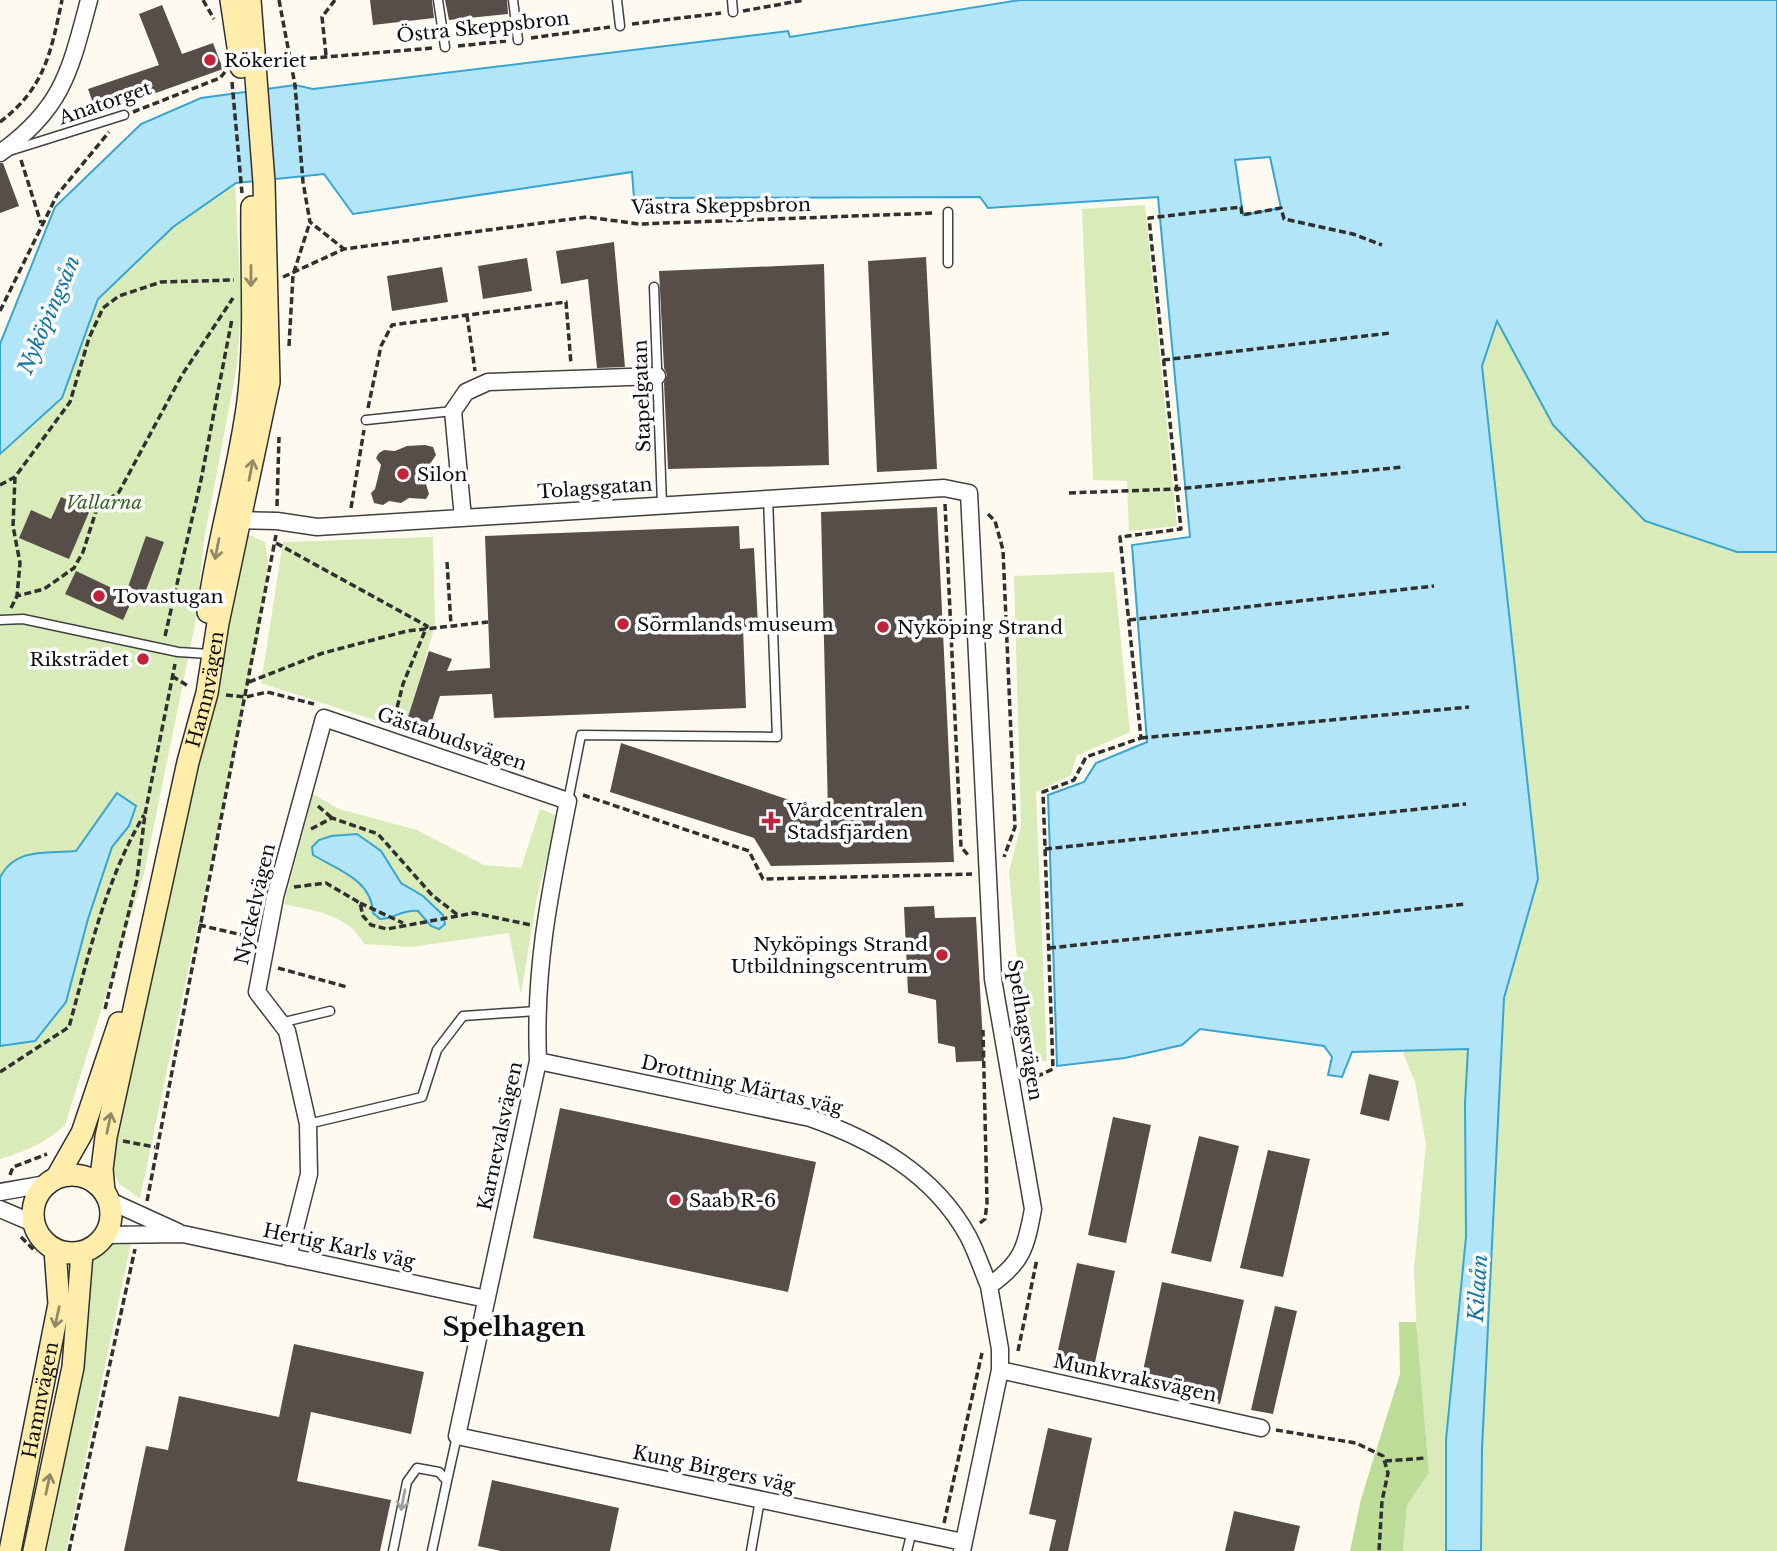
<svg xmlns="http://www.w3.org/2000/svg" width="1777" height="1551" font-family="'Libre Baskerville',serif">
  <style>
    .green { fill: #d8ebb8 }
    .forest { fill: #bddc97 }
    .water { fill: #b3e5f8; stroke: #38a4d1; stroke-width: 2; fill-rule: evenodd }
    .building { fill: #574e4a }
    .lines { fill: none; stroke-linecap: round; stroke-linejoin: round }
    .service-casing { stroke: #414141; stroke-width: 11 }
    .minor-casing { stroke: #414141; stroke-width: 19 }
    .secondary-casing { stroke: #303030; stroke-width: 24 }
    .path { stroke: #303030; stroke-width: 3.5; stroke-dasharray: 7 3.5; stroke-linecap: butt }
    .service { stroke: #fff; stroke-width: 8 }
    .minor { stroke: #fff; stroke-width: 16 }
    .secondary { stroke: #ffedab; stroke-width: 21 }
    .oneway { stroke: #938964 }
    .oneway2 { stroke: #9f9f9f }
    .poi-dot { fill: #c3223b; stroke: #fff; stroke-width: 2.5 }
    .labels { text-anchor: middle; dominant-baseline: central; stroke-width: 7; stroke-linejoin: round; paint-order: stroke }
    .street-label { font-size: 19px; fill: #0e0e0e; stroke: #fff }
    .poi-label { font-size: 19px; fill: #0e0e0e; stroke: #fff; text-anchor: start }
    .park-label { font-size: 19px; font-style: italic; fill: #34681c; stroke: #fff }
    .water-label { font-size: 21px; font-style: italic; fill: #1474a4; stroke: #fff }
    .district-label { font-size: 26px; font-weight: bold; fill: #0e0e0e; stroke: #fff }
  </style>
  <rect width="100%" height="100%" fill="#fffaf0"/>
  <path class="green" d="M235,183L241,302L237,366L204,540L196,619L144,874L65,1125C46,1143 26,1151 0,1159V454L62,398L98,299L173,227Z
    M1145,205L1177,526L1129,531L1127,481L1093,480L1082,209Z
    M1496,320L1553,425L1737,552H1777V1551H1481L1482,1441L1504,998L1538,879L1482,366Z
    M249,535L265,542L268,561L259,635L140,1198L119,1184L110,1165L241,544Z
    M433,537L435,625L405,730L261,683L283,542Z
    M1114,572L1130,732L1076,756L1071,775L1036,792L1047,1061L1026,1063L1009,871L1021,826L1014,576Z
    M313,794L339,809L417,830L484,865L521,868L540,809L558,816L537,897L521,994L509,933L411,947L364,944C348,914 314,911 284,904Z
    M1468,1049L1465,1103L1466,1237L1446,1440V1551H1403L1407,1505L1429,1473L1417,1338L1414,1270L1426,1144L1415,1082L1402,1050Z
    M133,1233L66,1551H47L83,1371L93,1254L112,1240Z"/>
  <path class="forest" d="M1399,1322H1416L1429,1473L1407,1505L1403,1551H1350L1361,1499L1400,1374Z"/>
  <path class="water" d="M1020,0H1777V552H1737L1645,521L1553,425L1497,321L1482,366L1538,879L1504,998L1482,1449L1481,1551H1446V1440L1466,1237L1465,1103L1468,1049L1352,1052L1342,1077L1328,1075L1332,1057L1324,1046L1200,1029L1182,1045L1125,1058L1057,1066L1048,795L1084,782L1096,763L1147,742L1132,545L1190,537L1158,197L988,208L980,197L634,198L632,172L353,214L324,174L236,183L173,227L98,299L62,398L0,454V344L55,207L141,124L201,98L295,85L313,89L788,31L790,37ZM1270,157L1281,208L1243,215L1235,160Z
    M117,793L136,806L129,826L112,847L88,919L66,1002L35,1041L0,1046V877C16,847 46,854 76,851Z
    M357,834L381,851L401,883L423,896L443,915L445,924L439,929L431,926L418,911C403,909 394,919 380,919L373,913C372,880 338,870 313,855L312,847L319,840L331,836Z"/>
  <path class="building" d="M370,0H432L434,18L373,25Z
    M445,0H507L508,14L449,20Z
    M162,5L182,54L213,43L223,69L97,114L88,89L159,65L139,14Z
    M0,163H3L19,206L0,213Z
    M614,242L625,367L597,368L588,279L561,284L556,251Z
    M926,257L937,469L877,472L868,261Z
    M527,258L532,291L483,299L478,266Z
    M824,264L829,465L668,469L664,383L667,375L664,368L659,271Z
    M442,267L448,302L392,311L387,276Z
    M425,445L433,447L436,455L430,464L426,484L429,494L426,499L409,498L401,503L389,501L383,505L374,503L371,493L375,489L381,465L376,458L379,453L384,450L395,451L407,446Z
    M61,497L90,510L69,559L19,538L31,510L51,519Z
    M937,507L954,862L771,866L754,838L610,792L621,743L828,813L821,512Z
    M739,526L740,549L754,548L758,626L743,627L746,708L494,718L492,694L440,696L431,724L408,717L429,651L452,659L447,671L490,668L485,536Z
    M146,536L164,542L145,593L128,587Z
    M76,571L133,598L123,620L65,594Z
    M934,906L935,918L976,917L984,1061L956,1062L955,1047L938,1043L936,1000L908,993L904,907Z
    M1369,1074L1399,1081L1389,1121L1360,1114Z
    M560,1108L816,1162L788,1292L533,1238Z
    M1113,1117L1151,1125L1126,1243L1088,1235Z
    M1199,1136L1239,1146L1211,1262L1171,1253Z
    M1268,1150L1310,1159L1283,1277L1240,1268Z
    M1077,1263L1115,1271L1092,1376L1054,1368Z
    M1162,1282L1244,1300L1220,1404L1140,1385Z
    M1275,1306L1297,1311L1273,1414L1251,1410Z
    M294,1344L424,1372L411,1434L311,1412L297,1481L391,1500L380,1551H124L146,1446L168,1450L179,1396L279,1417Z
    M1048,1428L1092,1438L1068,1551H1049L1056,1520L1029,1514Z
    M492,1480L619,1508L610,1551H501L478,1546Z
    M1234,1511L1300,1526L1294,1551H1225Z"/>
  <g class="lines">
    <defs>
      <path id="service" d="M438,0L445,47
        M513,0L518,40
        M617,0L620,26
        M732,0L733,12
        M6,152L124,115
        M948,212V263
        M654,287L662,504
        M366,420L453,411
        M0,620L23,619L178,652L210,654
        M568,801L581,735L777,737L768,498
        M280,1023L330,1011
        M308,1124L422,1097L437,1050L463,1016L536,1011
        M447,1481L457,1436
        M393,1551L407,1482L417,1468L439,1472L447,1481L432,1551
        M751,1551L760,1500
        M907,1551L912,1531"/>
      <path id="minor" d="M0,153C63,108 70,71 89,0
        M463,518L453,411L466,392L488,382L657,376
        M230,520L277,521L317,527L944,488L969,493L993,979L1033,1209C1026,1248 1022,1263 989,1286L1000,1349V1370L962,1551
        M538,1061L810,1118C873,1140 934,1174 968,1236C976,1251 982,1269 989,1286
        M0,1192L46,1184
        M110,1201L178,1232
        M0,1209L33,1223
        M106,1235L183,1234L486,1299
        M288,1257L309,1174L308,1124L287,1031L257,992L275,897L324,718L568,801C550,892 534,967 538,1061L457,1436L963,1542
        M1000,1370L1261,1428"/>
      <g id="secondary">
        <path d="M231,0L241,67"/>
        <path d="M208,612C217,541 239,472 248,401C256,337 251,271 252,207"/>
        <circle cx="72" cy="1214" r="39"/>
        <path d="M57,1177L82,1133L119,1023"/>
        <path id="s1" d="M104,1191L102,1169L106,1137L188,762L207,693L218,623L269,382L264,182L250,0"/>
        <path id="s2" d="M10,1551L59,1304L55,1250"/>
        <path d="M34,1551L73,1367L82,1253"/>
      </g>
    </defs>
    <use href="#service" class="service-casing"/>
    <use href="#minor" class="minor-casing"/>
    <use href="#secondary" class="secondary-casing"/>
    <path class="path" d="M203,0L214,19
      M279,0L295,85L303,182L310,222L344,249
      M743,11L804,0
      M632,24L721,13
      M531,38L610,27
      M458,46L506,41
      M326,55L322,17L335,0
      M289,60L433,48
      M232,82L242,193
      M133,112L220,78L225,72
      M0,122C45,88 51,52 62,0
      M21,160L41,223
      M283,277L344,249L587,217L639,224L935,213
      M0,311L57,195L109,132
      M467,315L475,371
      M289,346L293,275L310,222
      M1163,360L1390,333
      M368,408L381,346L392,325L566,302L571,364
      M15,477L13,526L20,563L17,596
      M0,485L15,477L70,402L89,338L103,308L119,296L161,282L234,280
      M1069,493L1176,489L1404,467
      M945,504L961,847L969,856
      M277,506L279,437
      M351,508L364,430
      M988,514L995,521L1003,550L1015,827L1004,857
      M276,543L427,626L403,684L393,724
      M447,562L451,625
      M11,608L17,596L44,589L74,568L83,552L97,508L119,492L182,375L233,298
      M1129,620L1434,586
      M165,636L201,480L232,319
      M172,676L188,686
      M249,682L323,653L407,631L488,622
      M226,695L246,697L267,692L314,704
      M1141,738L1469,707
      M583,795L749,851L763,879L972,874
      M318,806L332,818
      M311,829L332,818L378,834L432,895L459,916
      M1045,849L1466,804
      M294,887L326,883L360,903L363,916L371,925L387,929L474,913L531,925
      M360,903L403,923
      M199,925L251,937
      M1049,948L1465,904
      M278,968L347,987
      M105,1009L137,879L145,814L175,664
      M0,1072L69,1027C89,954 105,881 144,815
      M1027,1081L1053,1069L1043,792L1074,780L1086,757L1141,738L1120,537L1181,529L1149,218L1241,207L1242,215L1281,208L1284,219L1353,234L1382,245
      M123,1141L155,1147
      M10,1175L13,1167L47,1154
      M147,1201L276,535
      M980,1223L985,1219L987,1203L983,1030
      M21,1237L36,1252
      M1018,1351L1037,1259
      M1276,1430L1356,1443L1383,1456L1388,1473L1382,1501L1379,1551
      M1385,1461L1425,1458
      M944,1523L982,1353
      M69,1551L135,1249"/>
    <use href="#service" class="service"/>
    <use href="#minor" class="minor"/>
    <use href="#secondary" class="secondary"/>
  </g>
  <defs><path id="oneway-shaft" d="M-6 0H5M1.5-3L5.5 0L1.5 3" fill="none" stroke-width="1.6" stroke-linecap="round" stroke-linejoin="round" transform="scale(1.75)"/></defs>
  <g class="oneway">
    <use href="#oneway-shaft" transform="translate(251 276) rotate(90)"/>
    <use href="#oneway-shaft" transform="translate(251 470) rotate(-79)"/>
    <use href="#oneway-shaft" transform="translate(217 549) rotate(101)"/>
    <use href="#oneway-shaft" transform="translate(109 1123) rotate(-78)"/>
    <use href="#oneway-shaft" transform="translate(57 1317) rotate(102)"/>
    <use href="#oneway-shaft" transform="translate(48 1484) rotate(-78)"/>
  </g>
  <use class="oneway2" href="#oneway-shaft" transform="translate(403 1500) rotate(101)"/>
  <g class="poi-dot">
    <circle cx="210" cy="60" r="7"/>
    <circle cx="403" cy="474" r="7"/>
    <circle cx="99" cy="596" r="7"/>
    <circle cx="623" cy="624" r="7"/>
    <circle cx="883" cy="627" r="7"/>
    <circle cx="143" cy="659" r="7"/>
    <path d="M767.5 810.5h7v7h7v7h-7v7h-7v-7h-7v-7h7z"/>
    <circle cx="942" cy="955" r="7"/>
    <circle cx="675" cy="1200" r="7"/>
  </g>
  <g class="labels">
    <g class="street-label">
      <text transform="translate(483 27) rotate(-6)">Östra Skeppsbron</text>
      <text transform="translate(105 103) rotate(-19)">Anatorget</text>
      <text transform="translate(721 206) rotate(-1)">Västra Skeppsbron</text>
      <text transform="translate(642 396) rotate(-92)">Stapelgatan</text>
      <text transform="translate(595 488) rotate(-4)">Tolagsgatan</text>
      <text stroke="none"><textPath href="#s1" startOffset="513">Hamnvägen</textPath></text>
      <text transform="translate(452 739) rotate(19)">Gästabudsvägen</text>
      <text transform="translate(255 904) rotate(-77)">Nyckelvägen</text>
      <text transform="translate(1025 1030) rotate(81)">Spelhagsvägen</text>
      <text transform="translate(742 1085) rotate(13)">Drottning Märtas väg</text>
      <text transform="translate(500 1136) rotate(-78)">Karnevalsvägen</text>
      <text transform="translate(339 1246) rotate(12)">Hertig Karls väg</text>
      <text transform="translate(1135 1378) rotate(12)">Munkvraksvägen</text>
      <text stroke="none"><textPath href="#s2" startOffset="154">Hamnvägen</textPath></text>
      <text transform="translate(714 1469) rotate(12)">Kung Birgers väg</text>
    </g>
    <g class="poi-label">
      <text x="224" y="60">Rökeriet</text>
      <text x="417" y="474">Silon</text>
      <text x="113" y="596">Tovastugan</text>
      <text x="637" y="624">Sörmlands museum</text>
      <text x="897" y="627">Nyköping Strand</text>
      <text x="129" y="659" text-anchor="end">Riksträdet</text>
      <text x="787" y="810">Vårdcentralen<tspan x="787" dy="22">Stadsfjärden</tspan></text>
      <text x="928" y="944" text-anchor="end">Nyköpings Strand<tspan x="928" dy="22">Utbildningscentrum</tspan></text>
      <text x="689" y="1200">Saab R-6</text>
    </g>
    <g class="park-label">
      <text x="104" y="502">Vallarna</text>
    </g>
    <g class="water-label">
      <text transform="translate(49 315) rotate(-67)">Nyköpingsån</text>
      <text transform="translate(1478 1288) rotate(-86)">Kilaån</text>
    </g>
    <g class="district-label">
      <text x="514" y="1327">Spelhagen</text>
    </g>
  </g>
</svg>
